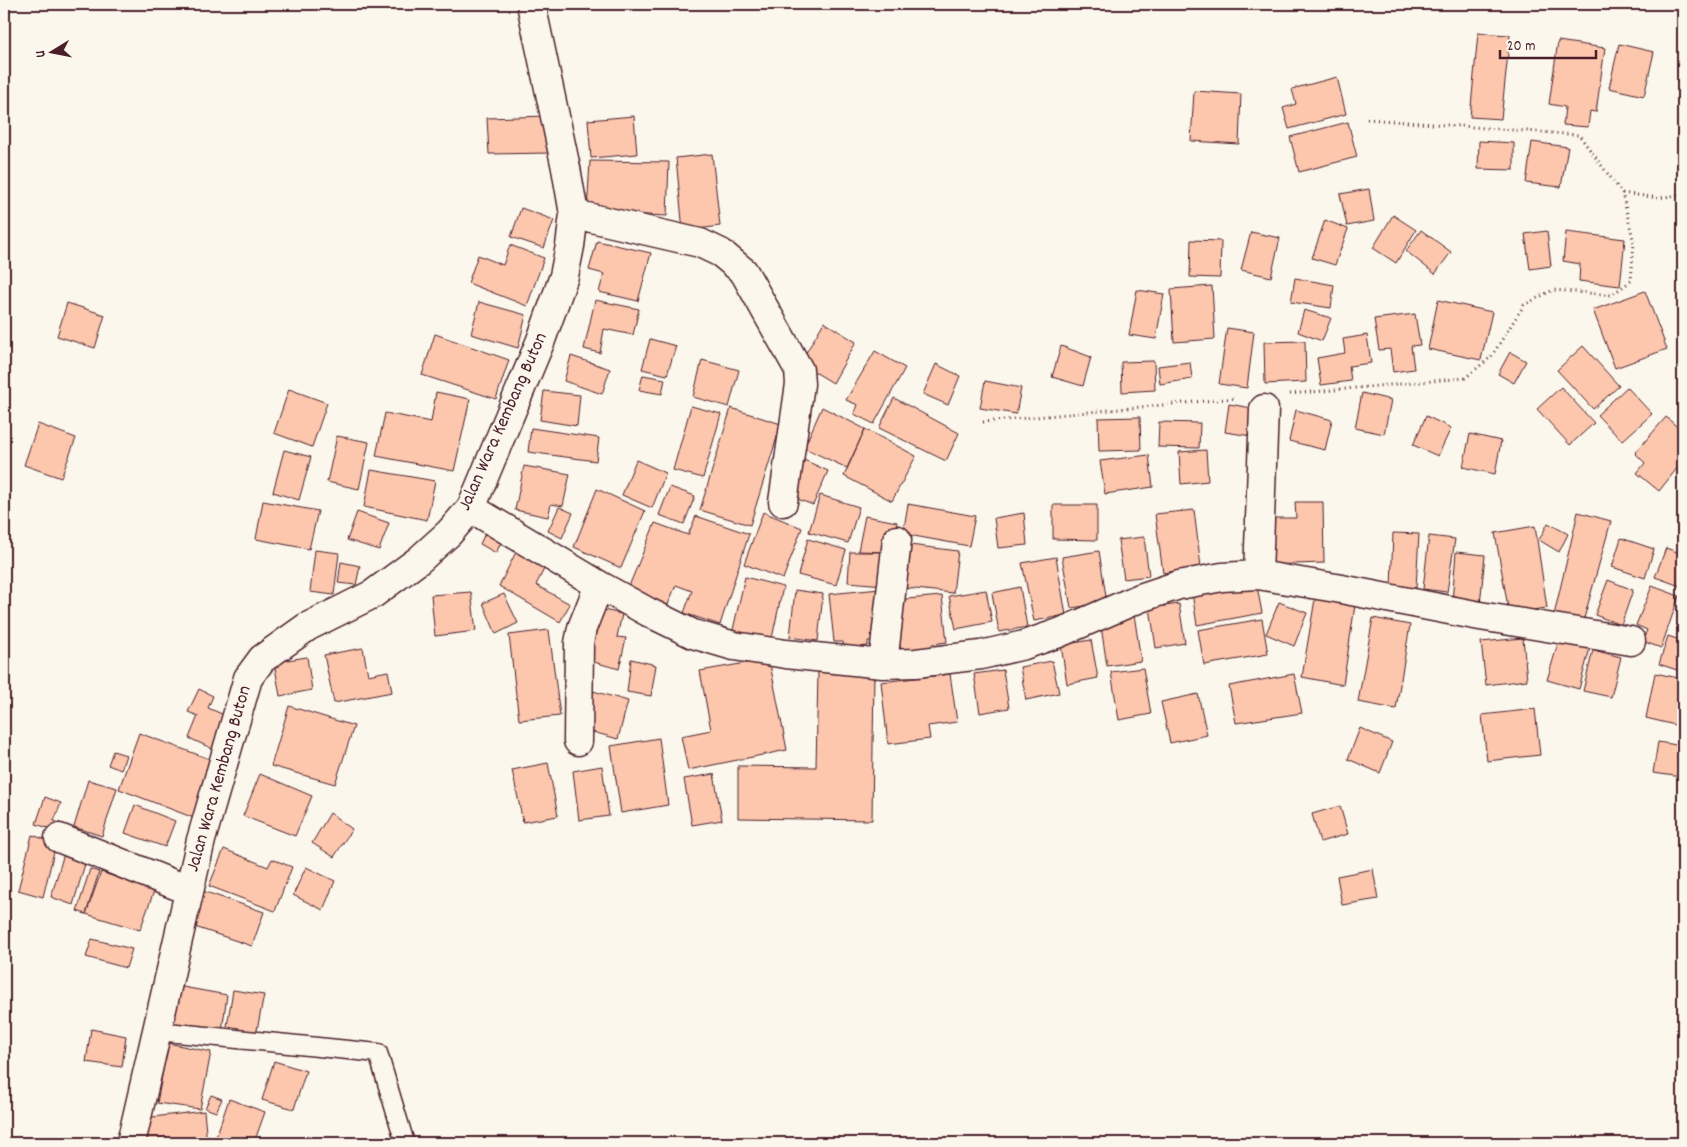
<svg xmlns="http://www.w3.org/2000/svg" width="1687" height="1147" font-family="Dekko,sans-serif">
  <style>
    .building { fill: #fcc7ad; stroke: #4a1f2b }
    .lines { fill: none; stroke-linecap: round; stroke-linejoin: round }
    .service-casing { stroke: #4a1f2b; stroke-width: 21 }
    .minor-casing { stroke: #4a1f2b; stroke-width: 31 }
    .path { stroke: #4a1f2b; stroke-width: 3; stroke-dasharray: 1 4; stroke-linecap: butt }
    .service { stroke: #fbf7ec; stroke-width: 18 }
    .minor { stroke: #fbf7ec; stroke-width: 28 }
    .labels { text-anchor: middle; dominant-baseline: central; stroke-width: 4; stroke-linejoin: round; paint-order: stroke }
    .street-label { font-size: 19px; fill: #4a1f2b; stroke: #fbf7ec }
  </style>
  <rect width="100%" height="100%" fill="#fbf7ec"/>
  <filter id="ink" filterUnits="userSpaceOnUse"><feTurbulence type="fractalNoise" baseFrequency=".02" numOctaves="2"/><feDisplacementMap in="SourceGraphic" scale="10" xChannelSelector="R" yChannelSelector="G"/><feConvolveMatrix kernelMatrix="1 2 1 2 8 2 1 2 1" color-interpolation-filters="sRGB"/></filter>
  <g filter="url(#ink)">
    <path class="building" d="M1478,33L1510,35L1501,119L1470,117Z
      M1558,41L1605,48L1596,112L1590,111L1588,127L1563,125L1565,107L1549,104Z
      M1619,44L1654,52L1644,96L1609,88Z
      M1337,77L1346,114L1289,129L1283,108L1296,104L1292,89Z
      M1194,91L1241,94L1239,144L1191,141Z
      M547,116L550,153L489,154L487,118Z
      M634,116L637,154L591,158L588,120Z
      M1348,122L1357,157L1299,172L1290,137Z
      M1479,141L1514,143V170L1478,169Z
      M1532,142L1568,147L1561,187L1526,183Z
      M712,154L720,226L683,231L676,158Z
      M590,161L669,162L667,216L587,212Z
      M1369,189L1374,221L1347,226L1340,194Z
      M521,208L554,220L544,248L511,237Z
      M1393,215L1416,230L1396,263L1373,248Z
      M1325,220L1348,229L1335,265L1312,258Z
      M1421,230L1451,252L1435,274L1406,251Z
      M1547,231L1551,266L1530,269L1525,234Z
      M1251,232L1280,238L1271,277L1241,270Z
      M1566,232L1625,239L1620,286L1579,281L1580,264L1563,261Z
      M1191,240L1221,241L1220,278L1190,277Z
      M597,241L651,253L638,301L599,292L604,274L589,270Z
      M510,245L544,258L527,306L468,283L478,255L503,265Z
      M1295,278L1334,285L1331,308L1291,302Z
      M1212,286L1215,339L1174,342L1171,289Z
      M1137,290L1164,294L1156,339L1129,335Z
      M1645,291L1667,349L1615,368L1593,310Z
      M595,300L639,309L633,335L604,329L600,353L584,349Z
      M1438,300L1492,312L1481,360L1428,349Z
      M479,302L526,315L518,348L471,334Z
      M67,303L105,315L95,348L57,336Z
      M1304,310L1331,318L1322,341L1298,332Z
      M1415,314L1420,345L1411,346L1414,369L1393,372L1390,349L1379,350L1374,319Z
      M824,322L856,342L833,383L800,363Z
      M1227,328L1254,332L1247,388L1219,384Z
      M435,334L509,360L496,399L422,375Z
      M1367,335L1371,363L1349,366L1351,381L1321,385L1317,358L1345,353L1343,339Z
      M650,339L676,346L667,375L642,369Z
      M1305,341L1306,382L1265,384L1264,342Z
      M1061,346L1091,357L1083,386L1052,377Z
      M1583,346L1619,386L1593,409L1557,370Z
      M875,351L905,368L874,424L854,414L858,405L846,400Z
      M1510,352L1526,361L1514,383L1498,374Z
      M571,356L610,369L602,394L564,381Z
      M702,360L739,370L729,407L693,397Z
      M1154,361L1155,390L1122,392L1121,362Z
      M1190,362L1192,379L1160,384L1158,366Z
      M936,364L960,376L948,405L923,394Z
      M643,375L665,379L662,394L639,390Z
      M985,381L1021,388L1016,414L980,408Z
      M1561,387L1594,423L1570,445L1537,409Z
      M1627,387L1652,414L1622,441L1597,415Z
      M289,389L327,403L312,447L274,433Z
      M544,391L580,395L577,426L540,420Z
      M436,392L470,399L454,471L376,456L385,413L431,422Z
      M1362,393L1391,400L1384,434L1355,428Z
      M894,398L959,433L946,461L879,428Z
      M1229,404L1263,410L1258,437L1225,432Z
      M691,406L721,414L703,478L673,470Z
      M822,407L865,429L847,468L804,448Z
      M731,408L781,424L750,525L700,510Z
      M1296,410L1332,420L1325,450L1289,441Z
      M1426,416L1451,428L1438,456L1413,445Z
      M1140,417L1141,450L1099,451L1098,418Z
      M1666,417L1683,432V461L1659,491L1637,473L1645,463L1635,453Z
      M1159,422L1200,423L1199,448L1158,447Z
      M38,424L76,438L61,478L24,465Z
      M531,428L599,438L596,461L528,452Z
      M865,429L916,456L892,501L844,476Z
      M1470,434L1501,441L1495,474L1463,467Z
      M337,436L369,442L359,489L327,482Z
      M284,450L311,457L299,500L273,492Z
      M1206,450L1208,481L1181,484L1179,452Z
      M1149,455L1153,487L1105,494L1100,461Z
      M802,459L828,471L813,505L787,495Z
      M636,460L666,473L652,508L622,495Z
      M524,466L570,474L563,506L551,504L548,517L515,510Z
      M371,470L435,481L427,520L364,507Z
      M670,487L695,496L684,524L659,515Z
      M597,489L645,511L621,568L574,547Z
      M820,495L859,507L848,543L809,532Z
      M263,501L318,511L309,549L256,539Z
      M1295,502H1323L1324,563L1265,565V518H1296Z
      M908,504L975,516L969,546L903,534Z
      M1053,505H1097V540L1053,539Z
      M559,507L573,513L562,538L548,531Z
      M1194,510L1201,567L1163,573L1155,514Z
      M357,512L389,523L379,550L347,540Z
      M763,512L802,528L783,579L744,564Z
      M1578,512L1611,521L1583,622L1554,615Z
      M1024,513L1027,545L998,548L994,518Z
      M696,516L749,534L720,625L684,613L692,591L676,585L667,607L627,591L655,523L688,535Z
      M865,516L897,522L889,552L858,551Z
      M1548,523L1568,534L1559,552L1539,540Z
      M1535,526L1547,608L1509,613L1495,533Z
      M487,529L503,538L496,553L480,544Z
      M1393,533L1419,534L1416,588L1391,587Z
      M1429,536L1455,539L1447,592L1423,589Z
      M1144,537L1149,576L1124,579L1118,540Z
      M1621,538L1654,549L1645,578L1612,567Z
      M808,539L846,550L836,585L798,575Z
      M902,544L958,551L953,593L897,587Z
      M518,548L547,563L536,585L570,604L560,622L499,586Z
      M1666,548L1683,554V587L1655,577Z
      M315,550L339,553L334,595L310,592Z
      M1099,551L1107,603L1071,608L1062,557Z
      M850,552H889L884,585L848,582Z
      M1456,552L1485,555L1480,605L1452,602Z
      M1056,557L1066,615L1034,621L1022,563Z
      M341,562L360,566L356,585L338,583Z
      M745,577L783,587L771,643L732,634Z
      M1608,580L1633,590L1621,625L1595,615Z
      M1256,581L1262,613L1197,625L1192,593Z
      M1652,586L1679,596L1661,648L1642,641L1647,630L1636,625Z
      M1020,587L1027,627L999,632L992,593Z
      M880,589L885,639L868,641V646L844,648L843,642H834L829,594Z
      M795,590L823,594L818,641L790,637Z
      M986,590L992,622L956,629L949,596Z
      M471,592L476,631L435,636L431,595Z
      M504,594L518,623L496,634L483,603Z
      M942,596L947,642L932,644L933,651L901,655L895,600Z
      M1315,599L1355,605L1343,685L1302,677Z
      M1279,602L1307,613L1294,646L1266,634Z
      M1179,604L1185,643L1156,648L1150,608Z
      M594,608L622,614L617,637L626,638L619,669L583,659Z
      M1134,614L1141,661L1107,666L1100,620Z
      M1373,618L1410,625L1396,709L1358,702Z
      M1262,619L1268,654L1204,665L1198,630Z
      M549,630L560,716L519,720L509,635Z
      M1668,636L1683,641V672L1659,664Z
      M1523,638L1527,680L1486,685L1481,642Z
      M1091,640L1098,678L1067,684L1061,645Z
      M1559,640L1590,648L1579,689L1547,680Z
      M363,648L368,675L388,671L392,692L334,703L324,655Z
      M1593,650L1621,657L1611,697L1583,691Z
      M307,657L312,690L280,696L274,662Z
      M631,659L656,665L651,696L627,692Z
      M769,659L787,750L688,770L681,736L711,730L700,671Z
      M1052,661L1059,693L1026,700L1020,667Z
      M1143,668L1151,714L1119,720L1111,672Z
      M1003,670L1009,708L980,713L974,674Z
      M818,672L874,673L872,820L738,818V766L816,767Z
      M1655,673L1683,679V705L1679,726L1646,718Z
      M950,674L957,722L928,726L930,739L888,744L881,682Z
      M1294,674L1302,713L1236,723L1229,686Z
      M199,689L213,696L208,708L229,717L215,750L189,738L198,716L188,712Z
      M593,691L628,701L618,739L582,729Z
      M1198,694L1207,735L1170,743L1161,702Z
      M289,706L354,726L335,784L271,766Z
      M1535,709L1540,755L1487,761L1482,715Z
      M1360,728L1392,742L1380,773L1348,759Z
      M139,733L215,761L194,818L119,789Z
      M659,738L668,805L621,813L611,746Z
      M1658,742L1683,746L1682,777L1653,773Z
      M113,751L126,755L121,770L108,765Z
      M548,763L558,816L523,822L512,770Z
      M602,766L609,816L579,820L573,771Z
      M260,774L312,796L295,836L243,816Z
      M714,774L722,820L692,825L684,779Z
      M88,780L117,788L102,836L74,827Z
      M45,797L61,803L54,821L69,826L66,834L36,824Z
      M135,805L175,821L165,847L125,833Z
      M1340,806L1348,834L1320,842L1312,814Z
      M330,813L352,829L334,857L312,843Z
      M32,835L56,843L43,897L18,890Z
      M224,849L268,867L272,859L292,867L275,911L209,886Z
      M65,850L87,857L73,905L51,897Z
      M306,867L335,881L323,910L293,895Z
      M90,869L99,872L86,914L77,911Z
      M1373,869L1378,899L1342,905L1337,876Z
      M101,872L154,891L140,930L86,914Z
      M200,890L264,912L252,946L189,925Z
      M92,939L132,949L126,968L86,957Z
      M177,986L227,995L222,1031L172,1023Z
      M233,990L264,995L255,1040L237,1037L239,1028L227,1026Z
      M91,1029L126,1036L122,1067L86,1062Z
      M168,1043L211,1052L200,1109L157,1103Z
      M274,1061L306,1071L294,1109L262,1100Z
      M211,1095L222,1099L216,1112L205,1108Z
      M229,1099L265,1112L254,1143H214Z
      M204,1111L207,1143H147L144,1118Z"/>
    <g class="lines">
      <defs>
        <path id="service" d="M157,1031L378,1053L405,1143"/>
        <path id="minor" d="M574,214L700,243L721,253L744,272L799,370L800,384L783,502
          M471,508L599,585L648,612L693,634L734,646L786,654L883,664L916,663L981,655L1024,645L1059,633L1140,598L1179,585L1222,577L1258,575L1336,588L1480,616L1631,641
          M1258,575L1264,409
          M883,664L897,540
          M578,741L579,643L582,628L599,585
          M59,838L188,890
          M131,1143L201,840L248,678L262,659L307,627L373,594L419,560L449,533L471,508L541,340L564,276L570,246L574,214L566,168L531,4"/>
      </defs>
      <use href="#service" class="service-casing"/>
      <use href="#minor" class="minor-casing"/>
      <path class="path" d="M1367,119L1579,135L1622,193L1659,198L1683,194
        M1290,394L1465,378L1491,357L1524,305L1553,290L1611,295L1631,281L1634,243L1622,193
        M983,422L1236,398"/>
      <use href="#service" class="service"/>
      <use href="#minor" class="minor"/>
    </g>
  </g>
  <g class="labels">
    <g class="street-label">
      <text transform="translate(504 422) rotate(-66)">Jalan Wara Kembang Buton</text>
      <text transform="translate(220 779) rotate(-74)">Jalan Wara Kembang Buton</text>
    </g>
  </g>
  <rect width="1687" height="1147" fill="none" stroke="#fbf7ec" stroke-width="20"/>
  <rect x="10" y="10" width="1667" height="1127" fill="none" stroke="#4a1f2b" stroke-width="2" filter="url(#ink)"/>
  <g transform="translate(52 52) rotate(260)" stroke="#fbf7ec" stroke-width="4" paint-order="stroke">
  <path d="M0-4L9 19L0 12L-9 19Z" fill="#4a1f2b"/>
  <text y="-8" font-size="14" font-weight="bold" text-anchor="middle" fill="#4a1f2b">U</text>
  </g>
  <path d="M1500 50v8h96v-8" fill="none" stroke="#4a1f2b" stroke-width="2.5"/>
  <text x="1507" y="50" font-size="15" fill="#4a1f2b" stroke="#fbf7ec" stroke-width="4" paint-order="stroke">20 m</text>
</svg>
